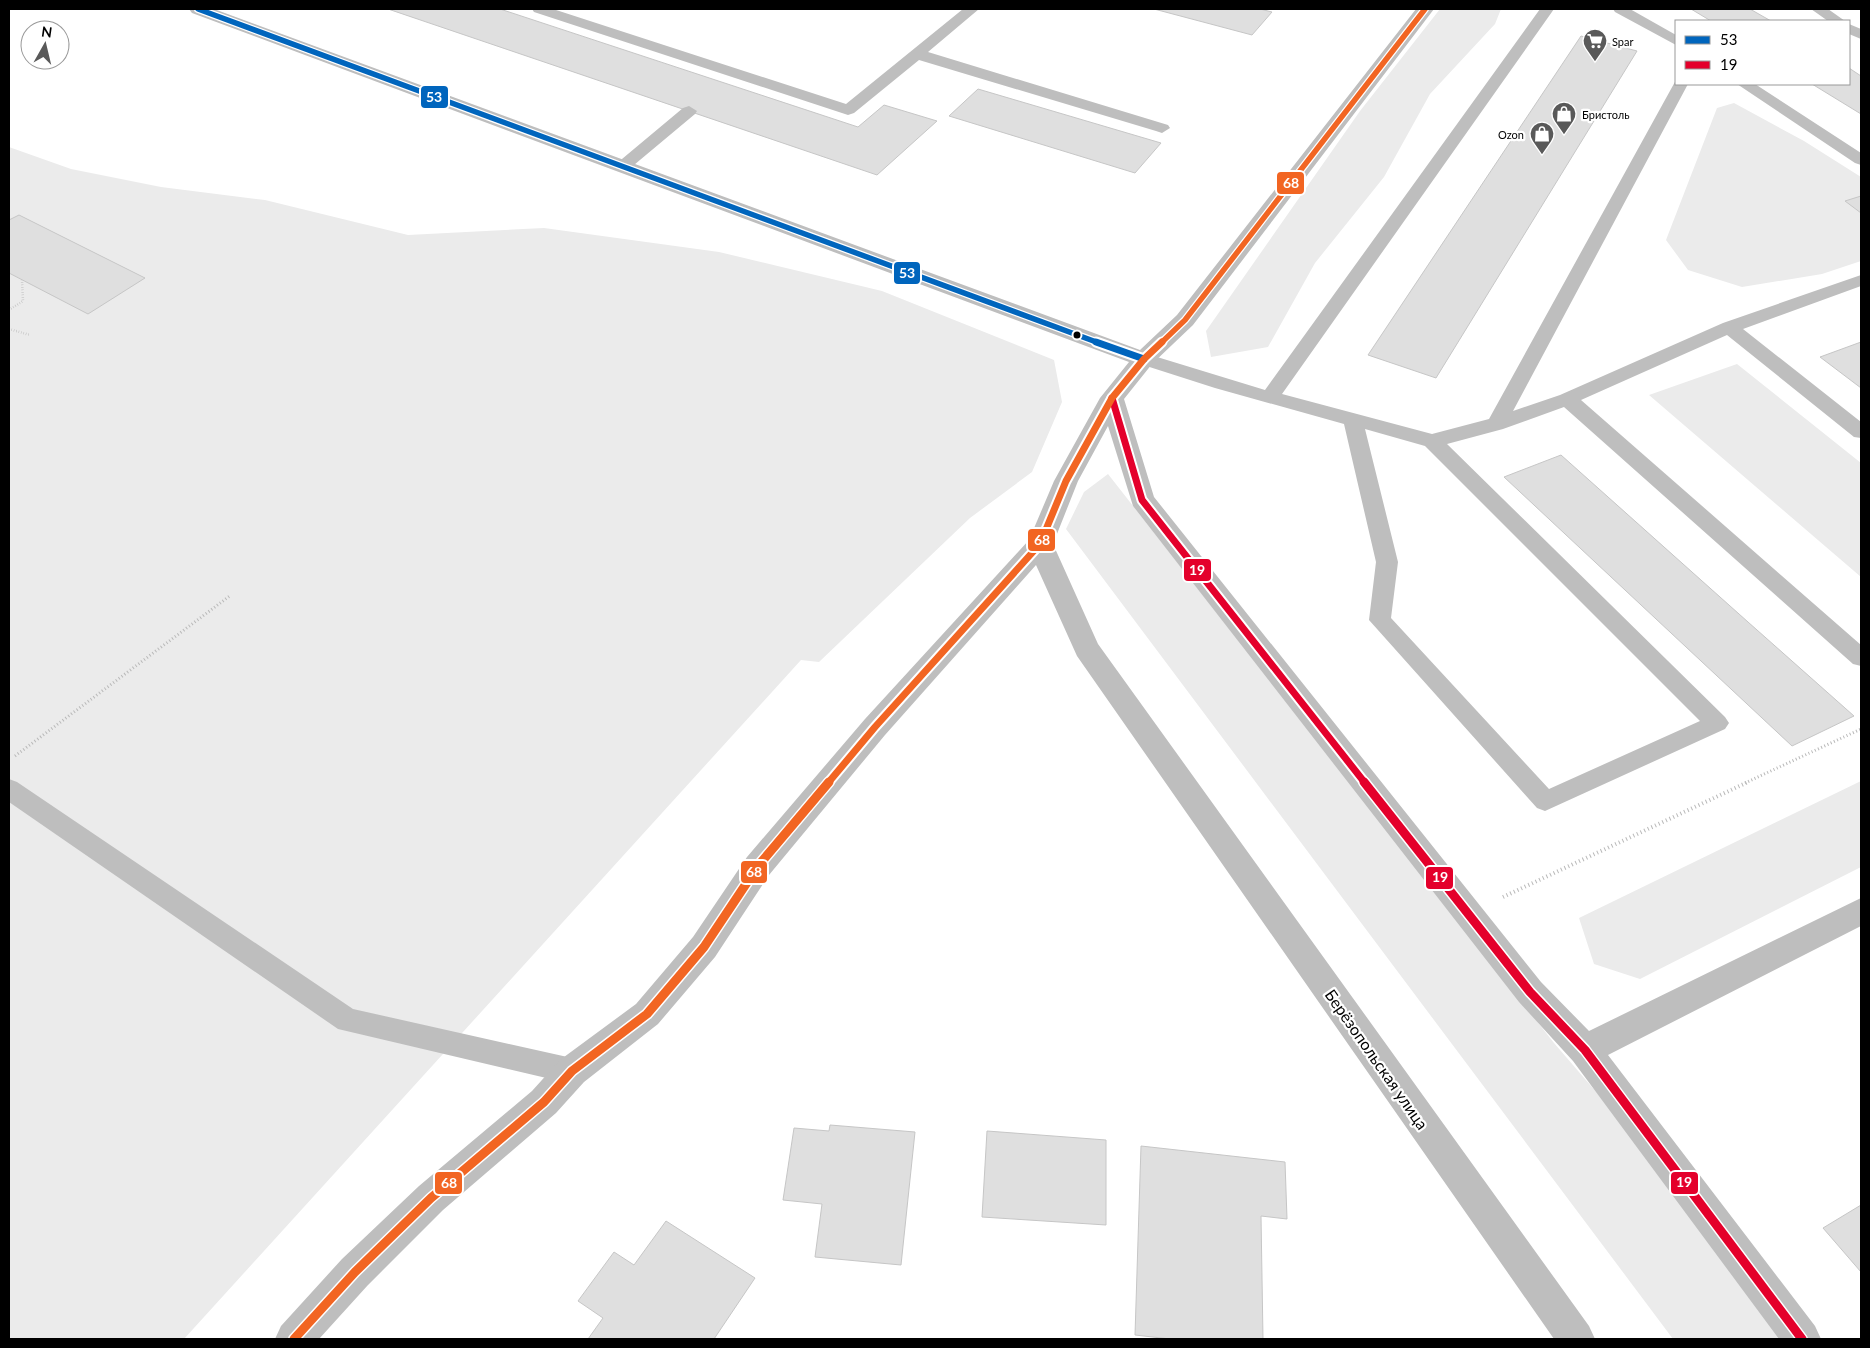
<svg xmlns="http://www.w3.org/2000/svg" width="1870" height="1348" font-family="Lato,sans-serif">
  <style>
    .green { fill: #ebebeb }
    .building { fill: #dfdfdf; stroke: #c6c6c6 }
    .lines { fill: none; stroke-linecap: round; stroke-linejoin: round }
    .path-far2 { stroke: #b9b9b9; stroke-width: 2.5; stroke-dasharray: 0.5 2; stroke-linecap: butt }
    .path-far1 { stroke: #b9b9b9; stroke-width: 3; stroke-dasharray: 1 2.5; stroke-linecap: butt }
    .path { stroke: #b9b9b9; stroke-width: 4; stroke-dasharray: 1 3; stroke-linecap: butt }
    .lane { fill: #bebebe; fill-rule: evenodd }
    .street { fill: #bebebe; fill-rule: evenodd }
    .bus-1-far1-casing { stroke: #fff; stroke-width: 8 }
    .bus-1-casing { stroke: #fff; stroke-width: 11 }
    .bus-2-far1-casing { stroke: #fff; stroke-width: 11 }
    .bus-2-casing { stroke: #fff; stroke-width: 12 }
    .bus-3-far2-casing { stroke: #fff; stroke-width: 8 }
    .bus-3-far1-casing { stroke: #fff; stroke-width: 11 }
    .bus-3-casing { stroke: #fff; stroke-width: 12 }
    .bus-1-far1 { stroke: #0065bd; stroke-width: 5.5 }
    .bus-1 { stroke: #0065bd; stroke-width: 7 }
    .bus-2-far1 { stroke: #e4002b; stroke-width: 7 }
    .bus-2 { stroke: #e4002b; stroke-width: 9 }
    .bus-3-far2 { stroke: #f26522; stroke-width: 5.5 }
    .bus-3-far1 { stroke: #f26522; stroke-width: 7 }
    .bus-3 { stroke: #f26522; stroke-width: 9 }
    .bus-dot { fill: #000; stroke: #fff; stroke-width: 2 }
    .labels { text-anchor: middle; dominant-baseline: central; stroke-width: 4.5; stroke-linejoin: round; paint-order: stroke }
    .far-poi-label { font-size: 11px; fill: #000; stroke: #fff; text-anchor: start }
    .near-street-label { font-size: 16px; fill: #000; stroke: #fff }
    .line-badge { stroke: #fff; stroke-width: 2 }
    .badge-label { font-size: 14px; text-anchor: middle; font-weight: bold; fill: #fff }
  </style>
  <rect width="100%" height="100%" fill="#fff"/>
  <path class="green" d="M1440,9H1501L1495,24L1430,94L1384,177L1315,263L1268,347L1211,357L1206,331L1360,111Z
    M1734,103L1804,141L1861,177V261L1822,274L1742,287L1688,270L1666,240L1717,108Z
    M9,147L71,169L161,187L265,200L408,235L544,228L719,252L882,291L1054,360L1062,402L1032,472L970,518L819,662L801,660L184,1339H9Z
    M1737,364L1861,463V577L1649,395Z
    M1108,474L1554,1043L1809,1339H1673L1066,529L1084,492Z
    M1861,781V867L1640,979L1594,964L1579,918Z"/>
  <path class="building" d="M388,9H500L858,127L884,105L937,121L877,175Z
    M1154,9H1260L1272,12L1252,35Z
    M1691,9H1750L1771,21H1711Z
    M1581,36L1637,51L1436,378L1368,355Z
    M1849,68L1861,76V114L1812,84H1849Z
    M978,89L1161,143L1135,173L949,116Z
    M1861,196V213L1845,201Z
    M19,215L145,278L88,314L9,273V220Z
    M1861,342V388L1820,357Z
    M1561,455L1748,622L1854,716L1792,746L1504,477Z
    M830,1125L915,1132L901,1265L815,1257L822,1204L783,1200L794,1128L829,1131Z
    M987,1131L1106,1140V1225L982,1217Z
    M1141,1146L1285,1162L1287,1219L1261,1216L1263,1339H1170L1135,1335Z
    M1861,1205V1272L1823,1228Z
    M666,1221L755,1278L714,1339H588L603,1318L578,1301L614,1252L634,1265Z"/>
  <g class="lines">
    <path class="path-far2" d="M9,310L23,301L22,280
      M9,329L30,335"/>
    <path class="path-far1" d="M15,756L231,595
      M1745,783L1861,729"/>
    <path class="path" d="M1503,897L1748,782"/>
    <path class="lane" d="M532,9H553L846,104L963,9H979L928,52L1168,125L1170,128L1162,133L1156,131L919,60L854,113L848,115L534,12Z
      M1540,9H1554L1282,394L1432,434L1489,419L1676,80V84H1688L1513,411L1560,395L1723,323L1861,275V286L1743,329L1861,422V438L1854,437L1727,335L1581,400L1861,645V666L1853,664L1564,407L1503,429L1447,444L1725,717L1729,723L1725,729L1545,811L1537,808L1369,620L1376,562L1344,424L1215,388L1137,363L1135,359L1137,355L1144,353L1265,390ZM1365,429L1425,446L1700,721L1549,789L1391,618L1398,562Z
      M1613,9H1630L1676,35V45L1615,12Z
      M1811,9H1828L1845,21H1828Z
      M1849,24L1861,29V39L1849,34Z
      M1737,84H1755L1861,153V165L1855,163Z
      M689,106L697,111L695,114L628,170H616L614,167L616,164L683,108Z
      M9,779L17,782L353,1009L572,1058L582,1062L586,1071L582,1080L572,1084L338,1029L9,802Z"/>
    <path class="street" d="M189,9H214L1140,350L1177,315L1416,9H1434L1193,325L1152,364L1124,399L1154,497L1541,982L1589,1031L1861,898V926L1608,1055L1815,1326L1821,1339H1779L1573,1061L1519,1002L1133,506L1108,426L1078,481L1053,544L1098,644L1589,1326L1595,1339H1554L1077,656L1036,565L885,735L769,875L715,957L658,1024L584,1082L556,1113L443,1210L368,1285L319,1339H275L281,1326L342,1259L419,1186L532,1091L560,1060L636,1004L693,937L747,857L865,719L1029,540L1054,481L1100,398L1129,362L192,13Z"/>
    <defs>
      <path id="bus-1-far1" d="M198,9L1099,343"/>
      <path id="bus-1" d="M1096,342L1144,359"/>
      <path id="bus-2-far1" d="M1112,398L1142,500L1365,783"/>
      <path id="bus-2" d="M1364,782L1530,992L1585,1050L1802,1339"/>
      <path id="bus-3-far2" d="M1161,343L1185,320L1425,9"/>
      <path id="bus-3-far1" d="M828,783L875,727L1040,544L1066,481L1112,398L1144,359L1162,342"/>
      <path id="bus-3" d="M294,1339L355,1272L431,1198L544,1102L572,1071L647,1014L704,947L758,866L829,782"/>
    </defs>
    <use href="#bus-1-far1" class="bus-1-far1-casing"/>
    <use href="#bus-1" class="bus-1-casing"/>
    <use href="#bus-2-far1" class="bus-2-far1-casing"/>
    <use href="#bus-2" class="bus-2-casing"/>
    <use href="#bus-3-far2" class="bus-3-far2-casing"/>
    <use href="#bus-3-far1" class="bus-3-far1-casing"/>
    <use href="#bus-3" class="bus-3-casing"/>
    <use href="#bus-1-far1" class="bus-1-far1"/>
    <use href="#bus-1" class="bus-1"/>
    <use href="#bus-2-far1" class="bus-2-far1"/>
    <use href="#bus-2" class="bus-2"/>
    <use href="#bus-3-far2" class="bus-3-far2"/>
    <use href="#bus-3-far1" class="bus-3-far1"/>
    <use href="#bus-3" class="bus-3"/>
  </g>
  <defs>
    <symbol id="supermarket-pin" viewBox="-11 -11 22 30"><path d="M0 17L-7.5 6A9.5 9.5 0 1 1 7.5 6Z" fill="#595959" stroke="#fff"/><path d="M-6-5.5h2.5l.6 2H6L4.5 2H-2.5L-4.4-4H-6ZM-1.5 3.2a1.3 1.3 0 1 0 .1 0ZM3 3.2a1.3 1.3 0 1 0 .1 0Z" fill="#fff"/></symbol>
    <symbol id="shop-pin" viewBox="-11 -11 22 30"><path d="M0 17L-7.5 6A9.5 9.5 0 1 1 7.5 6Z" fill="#595959" stroke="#fff"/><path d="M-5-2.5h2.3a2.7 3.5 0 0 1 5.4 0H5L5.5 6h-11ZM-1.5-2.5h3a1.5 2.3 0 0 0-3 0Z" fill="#fff"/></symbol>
  </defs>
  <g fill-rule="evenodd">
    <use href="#supermarket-pin" x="1581" y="27" width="28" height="38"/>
    <use href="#shop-pin" x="1550" y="100" width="28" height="38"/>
    <use href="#shop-pin" x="1528" y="120" width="28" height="38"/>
  </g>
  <circle class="bus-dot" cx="1077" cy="335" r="4.5"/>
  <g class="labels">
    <g class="far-poi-label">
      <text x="1612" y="41">Spar</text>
      <text x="1582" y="114">Бристоль</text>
      <text x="1524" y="134" text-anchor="end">Ozon</text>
    </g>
    <g class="near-street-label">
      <text transform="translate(1377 1059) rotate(55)">Берёзопольская улица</text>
    </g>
  </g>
  <g class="line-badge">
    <rect x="420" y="85" width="29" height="24" rx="5" fill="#0065bd"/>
    <rect x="1276" y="171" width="29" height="24" rx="5" fill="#f26522"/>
    <rect x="893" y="261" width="28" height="24" rx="5" fill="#0065bd"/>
    <rect x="1027" y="528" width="29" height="24" rx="5" fill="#f26522"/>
    <rect x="1183" y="558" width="29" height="24" rx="5" fill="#e4002b"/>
    <rect x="740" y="860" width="28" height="24" rx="5" fill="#f26522"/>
    <rect x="1425" y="866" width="29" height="24" rx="5" fill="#e4002b"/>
    <rect x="1670" y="1171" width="29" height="24" rx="5" fill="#e4002b"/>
    <rect x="434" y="1171" width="29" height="24" rx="5" fill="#f26522"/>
  </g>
  <g class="badge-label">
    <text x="434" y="102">53</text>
    <text x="1291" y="188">68</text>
    <text x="907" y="278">53</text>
    <text x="1042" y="545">68</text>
    <text x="1197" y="575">19</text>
    <text x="754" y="877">68</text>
    <text x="1440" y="882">19</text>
    <text x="1684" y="1187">19</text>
    <text x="449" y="1188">68</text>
  </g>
  <rect width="1870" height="1348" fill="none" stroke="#000000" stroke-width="20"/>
  <rect x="1675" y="20" width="175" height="65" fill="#ffffff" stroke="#999999"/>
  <rect x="1685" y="36" width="25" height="8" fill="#0065bd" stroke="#999999"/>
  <text x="1720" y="45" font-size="15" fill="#000000">53</text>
  <rect x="1685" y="61" width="25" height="8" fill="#e4002b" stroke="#999999"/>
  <text x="1720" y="70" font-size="15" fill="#000000">19</text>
  <g transform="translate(45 45) rotate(8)"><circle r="24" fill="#ffffff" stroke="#999999"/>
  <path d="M0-4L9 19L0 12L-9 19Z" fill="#595959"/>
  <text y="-8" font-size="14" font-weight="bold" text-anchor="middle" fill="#000000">N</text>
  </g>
</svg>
